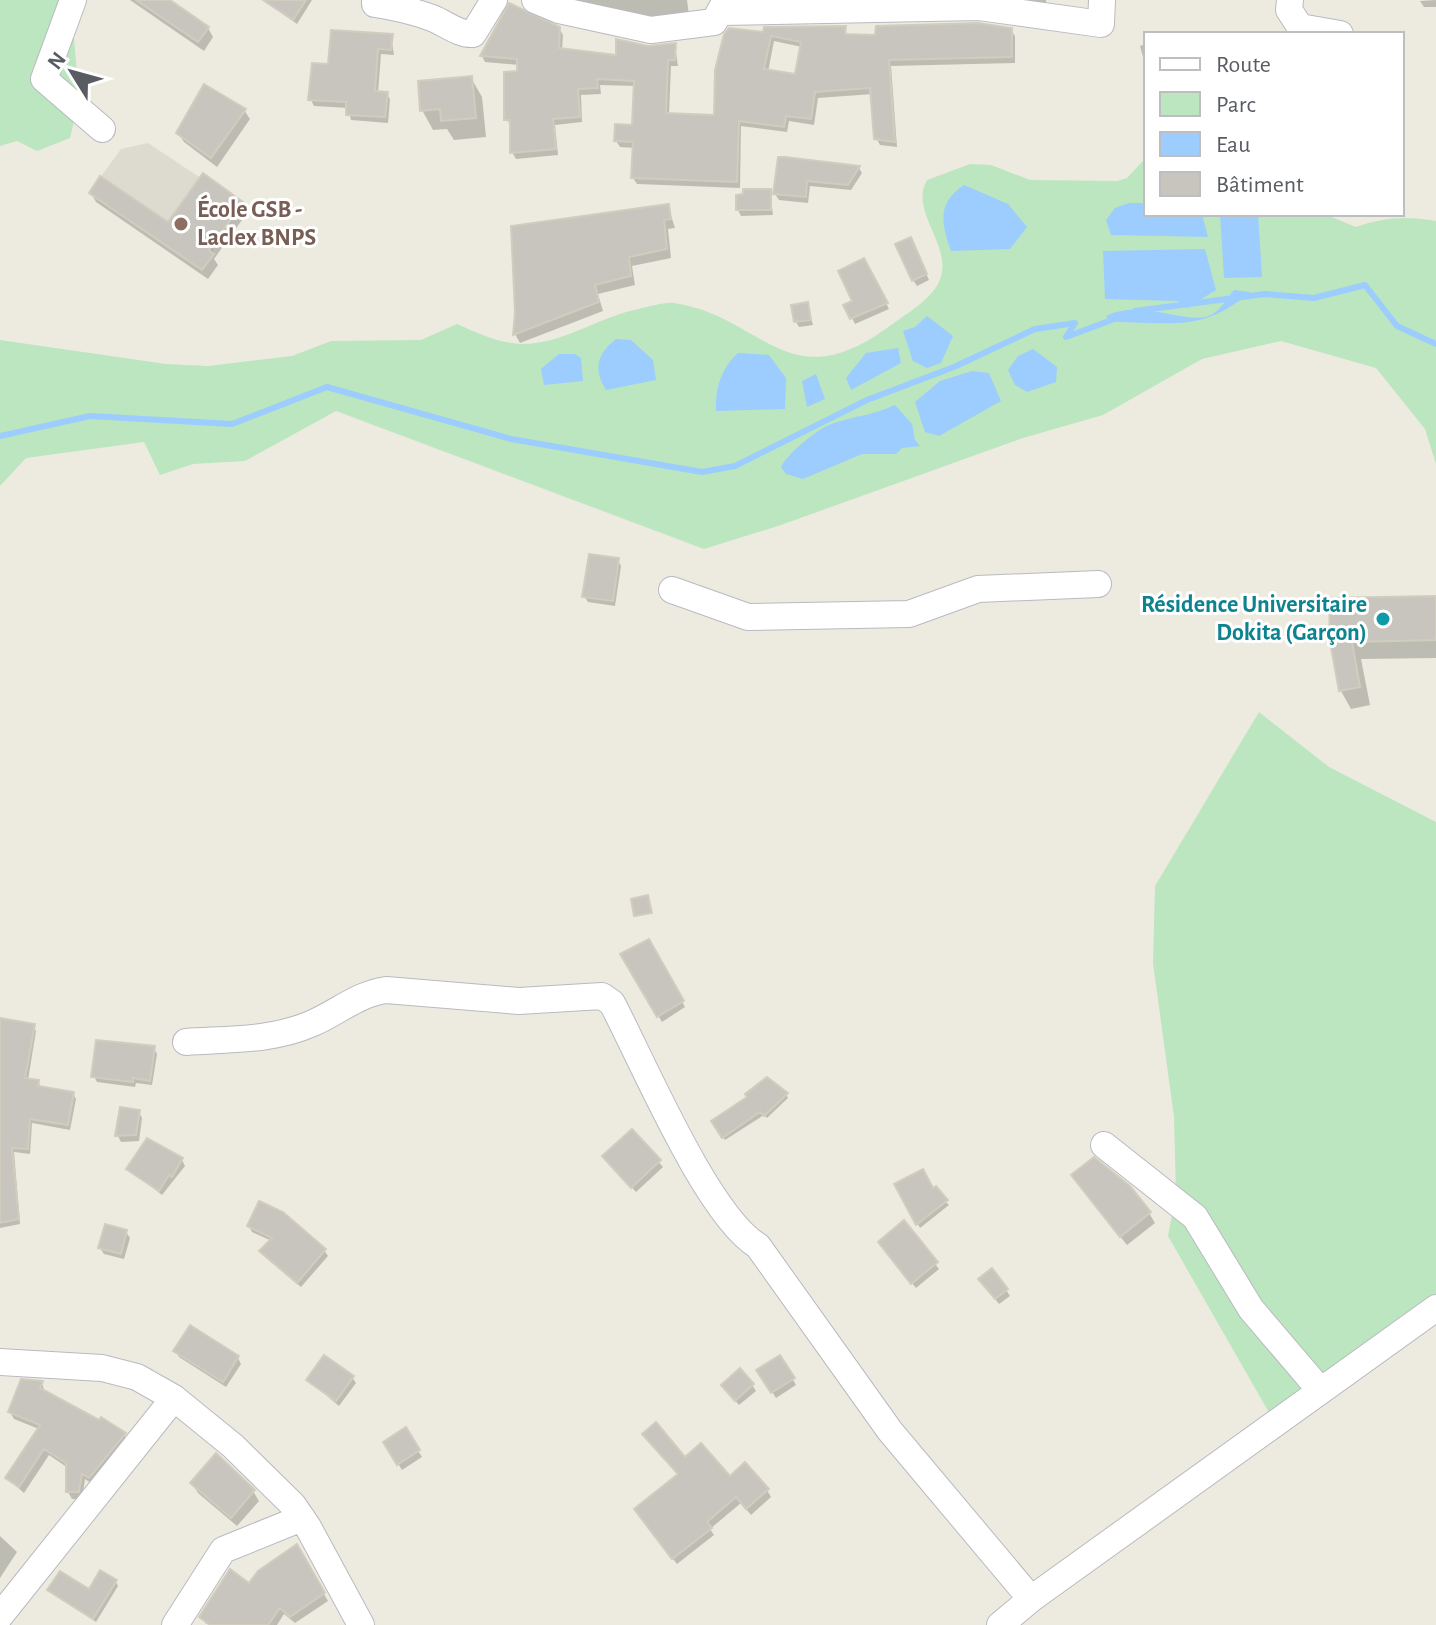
<svg xmlns="http://www.w3.org/2000/svg" width="1436" height="1625" font-family="'Alegreya Sans',sans-serif">
  <style>
    .education { fill: #dddacf }
    .green { fill: #bbe6bf }
    .water { fill: #9dccff }
    .shadow { fill: #0003; fill-rule: evenodd }
    .lines { fill: none; stroke-linecap: round; stroke-linejoin: round }
    .stream { stroke: #9dccff; stroke-width: 6 }
    .building { fill: #c7c5bd; stroke: #d1cdbe; stroke-width: 2; fill-rule: evenodd }
    .minor-casing { stroke: #b8bac0; stroke-width: 28 }
    .minor { stroke: #fff; stroke-width: 26 }
    .education-dot { fill: #8d6e63; stroke: #fff; stroke-width: 3 }
    .culture-dot { fill: #0f9aa8; stroke: #fff; stroke-width: 3 }
    .labels { text-anchor: middle; dominant-baseline: central; stroke-width: 6; stroke-linejoin: round; paint-order: stroke }
    .education-label { font-size: 24px; font-weight: bold; fill: #785e54; stroke: #fff; text-anchor: start }
    .culture-label { font-size: 24px; font-weight: bold; fill: #0d838f; stroke: #fff; text-anchor: end }
  </style>
  <rect width="100%" height="100%" fill="#edebe0"/>
  <path class="education" d="M148,143L199,177L203,173L243,202L212,245L214,254L202,270L89,193L121,149Z"/>
  <path class="green" d="M0,0H71L79,100L70,138L37,151L17,141L0,146Z
    M1143,161H1146V214H1324L1356,227C1384,217 1407,216 1436,221V464L1425,429L1376,368L1281,341L1202,359L1103,415L1023,438L781,525L704,549L336,411L245,461L193,464L160,475L144,442L26,458L0,486V340L166,364L208,366L292,356L331,341L421,340L457,324C477,333 498,343 521,344C561,345 599,317 638,309C649,307 663,302 674,303C763,316 787,400 887,328C903,316 928,302 938,284C957,248 908,213 927,180L970,164L991,165L1030,180L1117,181L1127,178Z
    M1259,712L1329,767L1436,822V1298L1275,1423L1168,1236L1176,1194L1174,1117L1153,963L1155,886Z"/>
  <path class="water" d="M964,185L1008,204L1027,227L1010,249L951,251C941,223 937,203 964,185Z
    M1129,203H1146V214H1202L1208,237L1111,235L1106,220L1115,208Z
    M1220,214H1258L1262,277L1224,278Z
    M1205,249L1216,290L1187,308L1178,301L1105,299L1103,251Z
    M1234,290L1250,292C1203,333 1170,322 1112,322L1106,316C1143,297 1190,328 1213,314C1221,309 1228,297 1234,290Z
    M927,316L953,336L941,363L927,368L913,361L903,331L915,327Z
    M616,339L631,340L653,360L656,380L606,390C593,369 597,354 616,339Z
    M898,348L901,363L851,390L846,378L866,353Z
    M1033,349L1057,367L1056,382L1027,392L1015,385L1008,370L1018,356Z
    M738,353L769,355L786,378L785,409L716,411C715,389 721,368 738,353Z
    M559,354H575L581,358L583,381L544,385L541,369Z
    M972,371L989,373L1001,401L939,436L925,432L915,402L940,381Z
    M816,374L825,399L807,407L802,381Z
    M895,405L912,424L915,440L920,446L902,448L896,454H862L803,479L786,474L781,467C788,453 818,428 834,423C855,416 874,415 895,405Z"/>
  <path class="shadow" d="M130,0H166L208,28L213,37L204,51Z
    M264,0H312L297,24Z
    M555,0H687L689,15L629,19Z
    M1001,0H1046V4Z
    M1436,0V7H1424L1420,1Z
    M510,6L559,28L563,35L562,50L618,57L648,48L675,45L678,66H671L669,115L716,117L765,35L844,28L848,36L1011,30L1015,36V63L891,66L897,147L880,145L876,138L873,94L818,98L814,125L789,121L787,132L741,126L740,188L637,184L633,178L635,148L620,147L616,141L634,127L636,86L600,85L601,94L581,95L582,122L555,125L558,155L516,159L512,152V126L506,119L519,65L485,62L482,56ZM774,41L802,47L797,76L768,72Z
    M391,36L394,55L381,54L378,93H386L390,99L388,123L351,120L348,108L314,106L311,100L330,67Z
    M1146,44V68L1140,46Z
    M471,78L482,97L486,137L454,140L447,129L433,130L422,110Z
    M244,110L250,119L217,167L184,142L178,133Z
    M780,160L859,168L862,173L851,190L810,186L808,203L779,200L775,194Z
    M770,191L773,215L741,216L738,210Z
    M91,193L169,225L242,203L247,213L214,259L218,265L208,279L96,202Z
    M668,206L675,228L668,229L671,258L632,266L635,285L598,294L603,311L520,343L515,334L517,312Z
    M913,245L929,280L917,286L913,280Z
    M864,261L889,309L855,324L846,306L855,302Z
    M807,304L813,325L799,327L796,322Z
    M618,560L621,566L615,606L588,602L584,596Z
    M1436,598V658L1361,659L1370,705L1351,709L1341,691L1332,642Z
    M648,942L685,1007L662,1022L623,955Z
    M0,1020L33,1026L36,1031L28,1080L38,1082L42,1088L73,1094L76,1099L70,1130L32,1123L30,1154L14,1152L20,1224L0,1228Z
    M154,1048L157,1054L152,1085L136,1083L135,1087L97,1082L94,1076Z
    M786,1094L788,1098L767,1118L764,1115L725,1140L713,1122Z
    M122,1110L139,1112L142,1118L139,1141L121,1142L118,1136Z
    M632,1132L663,1167L636,1192L608,1162Z
    M182,1160L185,1166L162,1195L129,1169Z
    M897,1185L933,1191L949,1205L920,1228Z
    M1079,1185L1149,1213L1155,1223L1127,1245Z
    M904,1223L939,1269L916,1288L884,1248Z
    M249,1226L324,1250L328,1256L301,1287L265,1257L262,1251L272,1241L252,1232Z
    M126,1232L130,1238L124,1259L104,1254L100,1248Z
    M984,1285L1006,1290L1010,1296L999,1304Z
    M176,1351L238,1358L241,1364L226,1387L179,1357Z
    M780,1358L796,1385L776,1398L759,1371Z
    M352,1377L356,1383L339,1406L308,1380Z
    M42,1383L45,1393L124,1434L128,1441L94,1485L85,1479L82,1499H72L68,1492V1468L49,1455L24,1493L7,1478L39,1429L14,1419L10,1412Z
    M752,1385L756,1391L739,1405L727,1391Z
    M405,1430L422,1457L402,1470L385,1443Z
    M649,1441L730,1479L767,1490L771,1497L751,1515L741,1503L710,1529L714,1535L677,1564L640,1516L679,1476Z
    M192,1483L253,1491L259,1501L237,1526L198,1493Z
    M0,1536L17,1552L0,1578Z
    M296,1547L328,1601L295,1623L284,1614L277,1625L206,1624L202,1617L249,1586Z
    M116,1582L118,1586L96,1622L50,1590L89,1592Z"/>
  <g class="lines">
    <path class="stream" d="M1135,311L1265,294L1314,298L1365,285L1397,326L1436,344
      M0,436L90,416L232,424L327,387L511,439L702,472L735,466L867,400L954,367L1035,329L1075,323L1066,337L1117,318"/>
  </g>
  <path class="building" d="M136,0H170L209,27L198,42Z
    M263,0H306L293,20Z
    M509,3L560,27L559,48L616,55V39L648,46L676,43L675,60H668L666,113L714,115L715,70L724,34L729,28L763,32L764,27L846,26L845,34L875,35L876,26L978,23L1012,28V57L889,60L895,142L874,139L870,88L815,92L811,119L786,116L784,127L739,121L737,182L631,178L633,142L614,141L615,124L632,125L634,81L597,79L598,88L578,89L580,117L553,119L556,149L510,153V120H504V72L517,71V59L480,56ZM771,36L801,42L795,74L764,69Z
    M331,30L393,34L391,50L378,49L375,91L388,92L385,117L346,115V102L308,100L312,63L328,64Z
    M472,76L476,118L441,121L440,109L420,111L418,81Z
    M204,84L246,109L211,158L176,133Z
    M778,157H785L860,166L848,185L807,181L806,197L773,194Z
    M203,173L243,202L209,250L214,254L202,270L89,193L100,176L168,222Z
    M743,189H771V210H736V195L743,194Z
    M669,204L671,219L664,220L667,249L629,257L631,276L595,285L599,302L513,335L515,312L511,226Z
    M911,237L927,274L912,281L895,244Z
    M864,258L888,303L850,319L843,305L852,301L838,271Z
    M808,302L811,320L794,322L791,305Z
    M589,554L619,558L613,601L582,597Z
    M1436,596V640L1352,642L1360,687L1339,691L1330,642L1329,598Z
    M648,895L652,913L634,916L631,899Z
    M649,939L684,1001L657,1017L620,954Z
    M0,1018L35,1024L25,1078L39,1080L38,1086L74,1092L68,1125L30,1119L28,1149L12,1148L19,1219L0,1223Z
    M96,1040L155,1046L150,1081L133,1078V1082L91,1077Z
    M767,1077L788,1093L764,1116L760,1112L722,1138L711,1121L747,1097L745,1094Z
    M120,1107L140,1110L136,1135L115,1136Z
    M632,1129L661,1160L631,1188L602,1156Z
    M147,1138L183,1158L172,1177L169,1175L159,1191L126,1169Z
    M1094,1157L1130,1186L1151,1212L1120,1237L1071,1175Z
    M923,1169L933,1188L936,1186L948,1200L916,1225L894,1184Z
    M259,1201L283,1212L326,1249L297,1283L259,1251L272,1238L247,1226Z
    M904,1220L938,1262L911,1284L878,1242Z
    M105,1224L127,1230L121,1254L98,1248Z
    M992,1268L1008,1289L995,1299L978,1279Z
    M190,1325L239,1356L223,1382L173,1351Z
    M324,1355L354,1376L336,1401L306,1380Z
    M780,1355L795,1378L771,1393L756,1370Z
    M740,1368L754,1384L735,1401L721,1385Z
    M21,1379L43,1381L40,1388L99,1420L101,1417L126,1433L89,1478L82,1474L79,1492H66V1463L44,1449L19,1487L5,1478L40,1425L8,1412Z
    M656,1422L685,1457L701,1443L730,1476L745,1462L769,1489L746,1509L736,1497L707,1522L712,1528L672,1559L634,1509L678,1474L642,1434Z
    M406,1427L420,1450L397,1465L383,1442Z
    M216,1453L255,1490L231,1518L190,1483Z
    M297,1544L325,1593L290,1617L280,1608L268,1625H210L199,1617L230,1569L249,1583L258,1571Z
    M100,1570L117,1580L93,1619L47,1590L60,1571L89,1589Z"/>
  <g class="lines">
    <defs>
      <path id="minor" d="M73,0L44,79L102,129
        M375,0V4C395,7 413,11 432,18C445,23 459,35 473,34L494,0
        M535,0L559,10L651,30L714,22L726,0
        M1290,0L1289,10L1300,27L1340,34
        M722,12L979,7L1101,24L1102,0
        M672,590L748,617L909,614L978,589L1098,584
        M186,1042C229,1039 273,1041 313,1023C338,1012 358,994 386,990L519,1001L602,996L612,1003C643,1062 707,1215 758,1246L890,1431L1031,1599
        M1104,1145L1195,1217L1251,1309L1320,1390
        M0,1362L102,1368L137,1377L174,1398L233,1446L293,1505L308,1527L361,1625
        M0,1616L174,1398
        M175,1625L223,1550L302,1518
        M1000,1625L1031,1599L1436,1308"/>
    </defs>
    <use href="#minor" class="minor-casing"/>
    <use href="#minor" class="minor"/>
  </g>
  <circle class="education-dot" cx="181" cy="224" r="8"/>
  <circle class="culture-dot" cx="1383" cy="619" r="8"/>
  <g class="labels">
    <g class="education-label">
      <text x="197" y="210">École GSB -<tspan x="197" dy="28">Laclex BNPS</tspan></text>
    </g>
    <g class="culture-label">
      <text x="1367" y="605">Résidence Universitaire<tspan x="1367" dy="28">Dokita (Garçon)</tspan></text>
    </g>
  </g>
  <rect x="1144" y="32" width="260" height="184" fill="#ffffff" stroke="#bdbec0" stroke-width="2"/>
  <rect x="1160" y="58" width="40" height="12" fill="#ffffff" stroke="#bdbec0" stroke-width="2"/>
  <text x="1216" y="72" font-size="24" fill="#595c62">Route</text>
  <rect x="1160" y="92" width="40" height="24" fill="#bbe6bf" stroke="#bdbec0" stroke-width="2"/>
  <text x="1216" y="112" font-size="24" fill="#595c62">Parc</text>
  <rect x="1160" y="132" width="40" height="24" fill="#9dccff" stroke="#bdbec0" stroke-width="2"/>
  <text x="1216" y="152" font-size="24" fill="#595c62">Eau</text>
  <rect x="1160" y="172" width="40" height="24" fill="#c7c5bd" stroke="#bdbec0" stroke-width="2"/>
  <text x="1216" y="192" font-size="24" fill="#595c62">Bâtiment</text>
  <g transform="translate(72 72) rotate(307)" stroke="#ffffff" stroke-width="6" paint-order="stroke">
  <path d="M0-6L14 30L0 20L-14 30Z" fill="#595c62"/>
  <text y="-12" font-size="22" font-weight="bold" text-anchor="middle" fill="#595c62">N</text>
  </g>
</svg>
